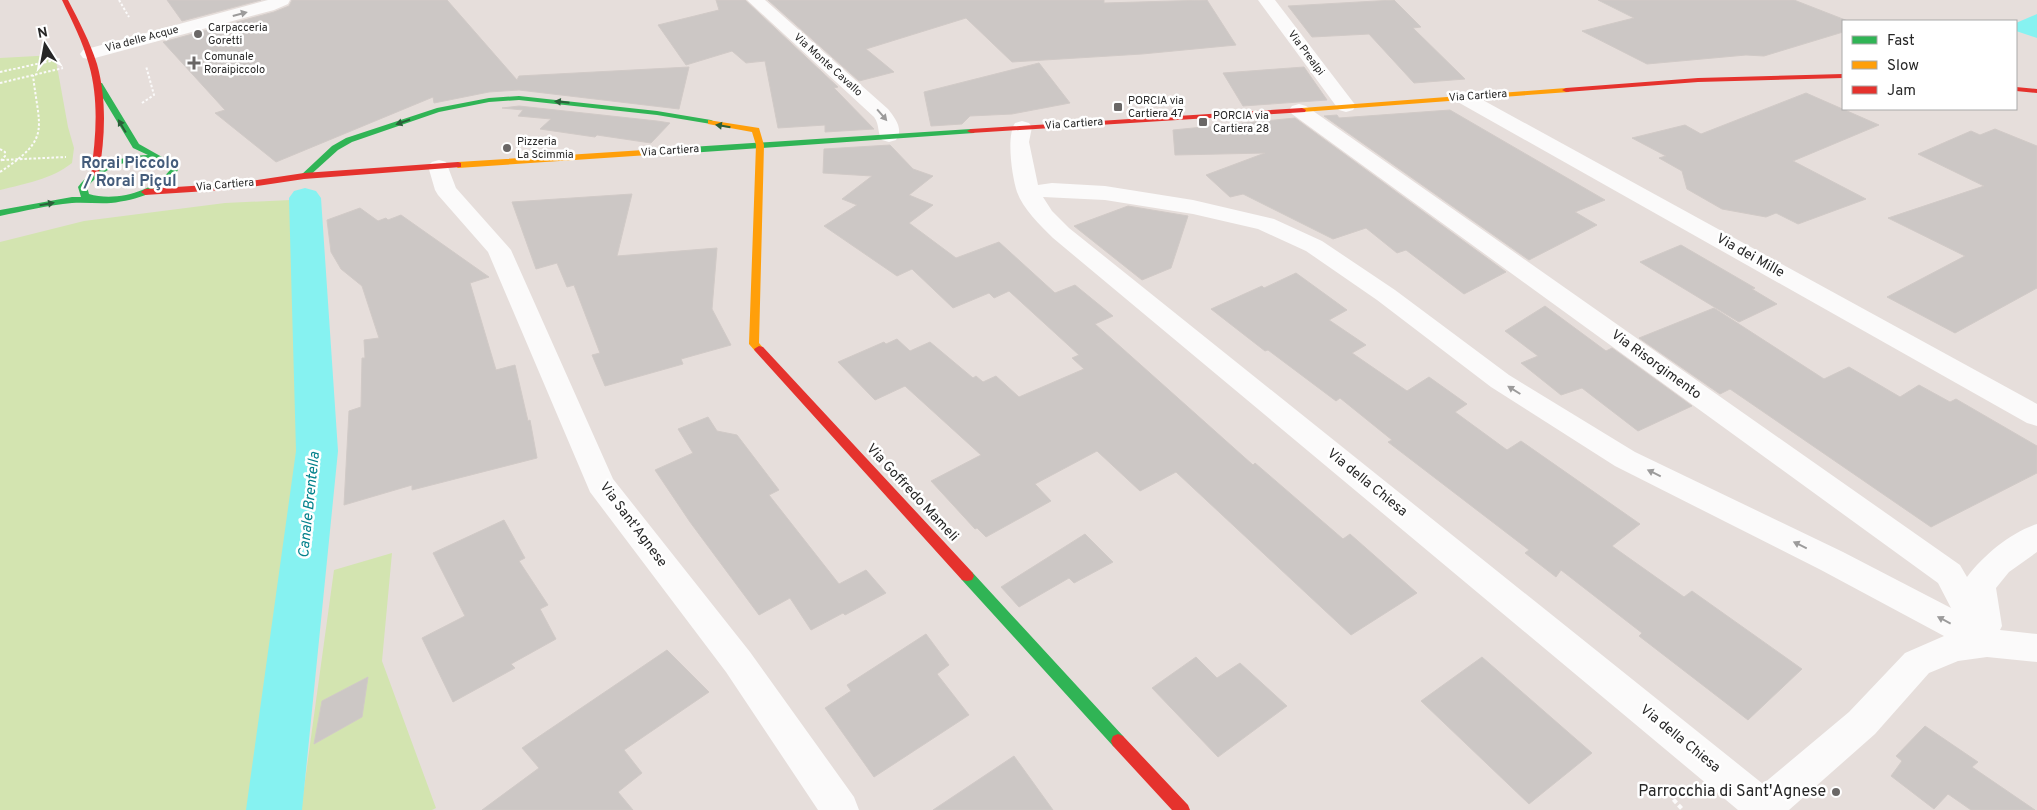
<svg xmlns="http://www.w3.org/2000/svg" width="2037" height="810" font-family="Overpass,sans-serif">
  <style>
    .green { fill: #d3e4b0 }
    .water { fill: #86f2f1 }
    .lines { fill: none; stroke-linecap: round; stroke-linejoin: round }
    .canal { fill: #86f2f1; fill-rule: evenodd }
    .building { fill: #ccc7c5; stroke: #d1cac7 }
    .path-far1 { stroke: #fbfafa; stroke-width: 2; stroke-dasharray: 2.5 2; stroke-linecap: butt }
    .path { stroke: #fbfafa; stroke-width: 4; stroke-dasharray: 4.5 3; stroke-linecap: butt }
    .street { fill: #fbfafa; fill-rule: evenodd }
    .fast { fill: #30b455; fill-rule: evenodd }
    .slow { fill: #ff9f0a; fill-rule: evenodd }
    .jam { fill: #e5322d; fill-rule: evenodd }
    .oneway { fill: #9c9b9b }
    .oneway2 { fill: #2b5f39 }
    .poi-dot { fill: #6a6766; stroke: #fff; stroke-width: 2 }
    .labels { text-anchor: middle; dominant-baseline: central; stroke-width: 5; stroke-linejoin: round; paint-order: stroke }
    .far-poi-label { font-size: 11px; fill: #272727; stroke: #fff; text-anchor: start }
    .far-street-label { font-size: 11px; fill: #272727; stroke: #fff }
    .street-label { font-size: 14px; fill: #272727; stroke: #fff }
    .water-label { font-size: 15px; font-style: italic; fill: #03818b; stroke: #fff }
    .far-district-label { font-size: 16px; font-weight: bold; fill: #445c7b; stroke: #fff }
    .near-poi-label { font-size: 16px; fill: #272727; stroke: #fff; text-anchor: end }
  </style>
  <rect width="100%" height="100%" fill="#e6dedb"/>
  <path class="green" d="M55,55L68,127L74,148L72,163C52,179 24,184 0,190V58Z
    M291,200L299,439L261,773L253,810H0V242L84,221L225,203Z
    M392,553L382,661L436,808L432,810H301L334,570Z"/>
  <path class="water" d="M2037,14V38L2016,31V23Z"/>
  <g class="lines">
    <path class="canal" d="M305,188L316,191L321,198L338,451L302,810H246L296,451L289,198L294,191Z"/>
  </g>
  <path class="building" d="M167,0H261L182,21Z
    M292,0H447L517,80L519,76L689,67L679,109L519,90L489,92L434,103L433,97L276,162L215,113L225,110L163,42L274,12L289,6Z
    M716,0H745L838,87L834,88L874,129L825,132V125L778,128L765,61L746,63L732,51L686,65L658,25L719,10Z
    M768,0H1104V3L1207,0L1236,45L1142,54L1012,62L966,18L866,49L894,72L859,81Z
    M1394,0L1421,27L1413,28L1465,79L1414,83L1369,34L1312,37L1288,6Z
    M1598,0H1794L1848,21H1843V32L1764,56L1746,55L1647,64L1582,31L1634,18Z
    M1039,63L1070,103L1012,114L970,116L962,124L931,126L924,92Z
    M1304,67L1327,100L1243,106L1223,73Z
    M1806,93L1879,125L1793,161L1866,199L1798,224L1776,213L1766,217L1722,209L1687,189L1682,171L1659,158L1666,156L1632,138L1685,125L1701,134Z
    M519,106L657,121L670,123L651,143L597,135L595,137L540,129L551,119L518,116L523,110L502,108Z
    M1450,110L1605,200L1575,212L1597,225L1529,260L1324,116L1337,115L1339,118Z
    M1295,118L1506,272L1464,294L1406,250L1397,253L1366,228L1333,239L1243,194L1230,197L1206,175L1265,153L1175,155L1173,130Z
    M1995,129L2037,146V288L1955,333L1887,297L1965,256L1888,218L1984,186L1918,154L1971,131L1980,135Z
    M890,145L913,169L933,176L909,195L933,205L909,223L956,258L999,242L1055,293L1075,285L1113,316L1095,324L1253,465L1255,463L1343,539L1350,534L1417,593L1351,635L1176,472L1140,491L1097,451L1035,484L1051,501L986,537L977,528L975,529L931,481L981,455L905,386L875,400L838,362L884,342L886,344L897,339L910,351L930,342L973,378L976,376L983,382L996,376L1019,397L1084,369L1072,358L1079,355L1009,291L994,298L989,293L953,308L912,269L897,276L824,226L857,205L842,199L872,176L823,173L824,149Z
    M632,194L617,256L717,248L712,309L731,345L681,359L683,364L605,386L592,355L600,353L574,285L567,287L557,263L536,269L512,202Z
    M1128,206L1188,216L1171,268L1142,280L1074,226Z
    M360,208L378,221L386,218L388,220L401,215L489,277L470,283L496,370L515,365L528,421L530,420L537,458L412,490V485L344,505L349,411L361,407L362,358H365L364,340L379,338L362,286L341,269L331,252L327,220Z
    M1681,245L1755,288L1752,289L1777,304L1739,322L1640,262Z
    M1296,273L1347,310L1329,320L1366,345L1352,353L1407,391L1429,377L1467,404L1455,412L1507,450L1521,441L1640,524L1612,546L1684,597L1692,591L1802,669L1748,720L1639,636L1642,633L1561,570L1556,577L1525,553L1529,550L1388,442L1392,440L1340,398L1336,401L1268,350L1265,351L1211,309L1262,286L1264,288Z
    M1545,306L1606,351L1612,348L1692,406L1638,431L1582,388L1561,395L1521,363L1538,356L1505,331Z
    M1714,308L1824,379L1849,367L1900,397L1919,385L1950,402L1956,399L2037,446V473L1931,527L1730,389L1720,394L1639,338Z
    M708,417L717,431L737,435L779,490L769,495L839,584L866,570L886,593L845,615L843,613L811,630L790,598L759,615L690,522L655,470L693,453L678,429Z
    M504,520L525,558L519,561L548,605L540,609L556,639L511,664L515,668L453,702L422,638L465,616L433,553Z
    M1085,534L1113,562L1074,583L1069,578L1019,607L1001,587Z
    M926,634L949,665L937,674L969,715L874,777L825,708L851,691L847,685Z
    M667,650L709,692L624,750L642,773L618,792L633,810H482L539,768L522,748Z
    M1196,657L1217,678L1240,663L1287,706L1218,757L1152,688Z
    M1482,657L1592,753L1529,804L1421,701Z
    M368,677L362,717L314,744L322,701Z
    M1925,726L1978,762L1972,767L2035,810H1971L1948,794L1934,809L1891,776L1902,761L1896,756Z
    M1014,756L1053,810H933Z"/>
  <g class="lines">
    <path class="path-far1" d="M119,0L129,17
      M0,72L60,59
      M0,83L63,68
      M142,103L154,95L146,66
      M0,149L5,152V156L0,162
      M2,160L66,157
      M0,172C52,138 39,130 33,75"/>
    <path class="path" d="M1679,786L1673,799L1683,810"/>
    <path class="street" d="M268,0H290L288,4L274,10L95,58L89,59L83,58L80,54L83,50Z
      M747,0H765L888,109C895,118 904,129 896,140L889,142L882,140C877,133 880,125 874,117Z
      M1258,0H1275L1353,102L1356,106L1353,110L1346,112L1339,110Z
      M1463,91L1470,93L2037,404V426L2027,423L1456,101L1453,97L1456,93Z
      M1299,104L1306,106L1960,565L1967,577C1984,555 2010,533 2037,524V552L2009,572L1996,588L2002,626L2000,630L2037,634V662L1987,657L1958,661L1929,673L1875,734L1789,810H1738L1053,238C1040,225 1023,209 1017,192C1012,177 1006,136 1015,123L1022,121L1029,123L1032,127L1029,142L1038,185L1052,183L1105,186L1193,200L1274,219L1322,241L1395,290L1509,375L1635,452L1843,552L1951,608L1938,583L1292,114L1289,110L1292,106ZM1043,197L1105,200L1193,214L1258,229L1306,251L1377,300L1491,387L1615,466L1821,570L1944,636L1905,653L1849,712L1763,784L1069,228L1052,211Z
      M439,160L446,162L456,188L511,250L613,479L750,652L854,797L859,810H818L726,672L590,492L488,252L438,195L435,190L428,166L432,162Z"/>
    <path class="fast" d="M96,83H102L139,144L162,157L176,162L178,170C163,192 137,200 111,203C98,204 85,202 72,203C48,205 24,211 0,216V210L72,197H81L78,187C95,165 120,156 148,155L133,148L95,85ZM136,160H149L169,165L170,170C153,192 115,202 89,194L87,187C100,172 116,164 136,160Z
      M519,96L657,111L711,120L715,122L711,124L657,115L519,100L489,102L439,112L352,142L338,150L307,178H301L300,176L332,146L346,138L437,108L489,98Z
      M971,129L975,131L974,133L675,154L671,151L675,148Z
      M967,571L972,572L1123,736L1125,741L1123,746L1118,748L1113,746L962,580L960,576L962,572Z"/>
    <path class="slow" d="M1566,88L1570,90L1569,92L1302,112L1298,110L1302,108Z
      M708,120L759,128L764,145L759,343L764,349L759,352L755,351L749,344L756,145L752,132L708,124Z
      M675,148L679,151L678,153L458,168L454,165L458,162Z"/>
    <path class="jam" d="M62,0H68C79,21 90,42 97,64C107,100 105,137 99,173L95,176L91,173C96,137 99,100 89,65C83,42 72,21 62,0Z
      M1843,74V78L1698,82L1566,92L1562,90L1566,88L1698,78Z
      M2016,87L2037,89V93L2016,91Z
      M1302,108L1306,110L1305,112L971,133L967,131L971,129Z
      M458,162L461,163V167L304,179L238,189L145,195L141,192L145,189L238,183L304,173Z
      M759,346L763,347L972,572L974,576L972,580L967,581L962,580L755,351L754,349Z
      M1118,734L1123,736L1188,805L1190,810H1172L1113,746L1111,741L1113,736Z"/>
  </g>
  <defs><path id="oneway-solid" d="M-6-.8H1V-3.2L6.5 0L1 3.2V.8H-6Z" transform="scale(1.25)"/></defs>
  <g class="oneway">
    <use href="#oneway-solid" transform="translate(240 14) rotate(-15)"/>
    <use href="#oneway-solid" transform="translate(882 115) rotate(49)"/>
    <use href="#oneway-solid" transform="translate(1514 390) rotate(-148)"/>
    <use href="#oneway-solid" transform="translate(1654 473) rotate(-154)"/>
    <use href="#oneway-solid" transform="translate(1800 545) rotate(-154)"/>
    <use href="#oneway-solid" transform="translate(1944 620) rotate(-152)"/>
  </g>
  <g class="oneway2">
    <use href="#oneway-solid" transform="translate(562 102) rotate(-174)"/>
    <use href="#oneway-solid" transform="translate(403 122) rotate(161)"/>
    <use href="#oneway-solid" transform="translate(122 126) rotate(-121)"/>
    <use href="#oneway-solid" transform="translate(723 126) rotate(-171)"/>
    <use href="#oneway-solid" transform="translate(47 204) rotate(-10)"/>
  </g>
  <g class="poi-dot">
    <circle cx="198" cy="34" r="5"/>
    <path d="M191.5 55.5h5v5h5v5h-5v5h-5v-5h-5v-5h5z"/>
    <rect x="1113" y="102" width="10" height="10" rx="2.5"/>
    <rect x="1198" y="117" width="10" height="10" rx="2.5"/>
    <circle cx="507" cy="148" r="5"/>
    <circle cx="1836" cy="792" r="5"/>
  </g>
  <g class="labels">
    <g class="far-poi-label">
      <text x="208" y="28">Carpacceria<tspan x="208" dy="13">Goretti</tspan></text>
      <text x="204" y="57">Comunale<tspan x="204" dy="13">Roraipiccolo</tspan></text>
      <text x="1128" y="101">PORCIA via<tspan x="1128" dy="13">Cartiera 47</tspan></text>
      <text x="1213" y="116">PORCIA via<tspan x="1213" dy="13">Cartiera 28</tspan></text>
      <text x="517" y="142">Pizzeria<tspan x="517" dy="13">La Scimmia</tspan></text>
    </g>
    <g class="far-street-label">
      <text transform="translate(142 39) rotate(-15)">Via delle Acque</text>
      <text transform="translate(1306 53) rotate(53)">Via Prealpi</text>
      <text transform="translate(828 65) rotate(42)">Via Monte Cavallo</text>
      <text transform="translate(1478 96) rotate(-4)">Via Cartiera</text>
      <text transform="translate(1074 124) rotate(-4)">Via Cartiera</text>
      <text transform="translate(670 151) rotate(-4)">Via Cartiera</text>
      <text transform="translate(225 185) rotate(-5)">Via Cartiera</text>
    </g>
    <g class="street-label">
      <text transform="translate(1750 256) rotate(29)">Via dei Mille</text>
      <text transform="translate(1656 365) rotate(36)">Via Risorgimento</text>
      <text transform="translate(1367 483) rotate(39)">Via della Chiesa</text>
      <text transform="translate(912 493) rotate(47)">Via Goffredo Mameli</text>
      <text transform="translate(633 525) rotate(53)">Via Sant'Agnese</text>
      <text transform="translate(1680 739) rotate(39)">Via della Chiesa</text>
    </g>
    <g class="water-label">
      <text transform="translate(310 505) rotate(-84)">Canale Brentella</text>
    </g>
    <g class="far-district-label">
      <text x="130" y="164">Rorai Piccolo<tspan x="130" dy="18">/ Rorai Piçul</tspan></text>
    </g>
    <g class="near-poi-label">
      <text x="1826" y="792">Parrocchia di Sant'Agnese</text>
    </g>
  </g>
  <rect x="1842" y="20" width="175" height="90" fill="#ffffff" stroke="#a9a9a9"/>
  <rect x="1852" y="36" width="25" height="8" fill="#30b455" stroke="#a9a9a9"/>
  <text x="1887" y="45" font-size="15" fill="#272727">Fast</text>
  <rect x="1852" y="61" width="25" height="8" fill="#ff9f0a" stroke="#a9a9a9"/>
  <text x="1887" y="70" font-size="15" fill="#272727">Slow</text>
  <rect x="1852" y="86" width="25" height="8" fill="#e5322d" stroke="#a9a9a9"/>
  <text x="1887" y="95" font-size="15" fill="#272727">Jam</text>
  <g transform="translate(45 45) rotate(349)" stroke="#ffffff" stroke-width="4" paint-order="stroke">
  <path d="M0-4L9 19L0 12L-9 19Z" fill="#272727"/>
  <text y="-8" font-size="14" font-weight="bold" text-anchor="middle" fill="#272727">N</text>
  </g>
</svg>
